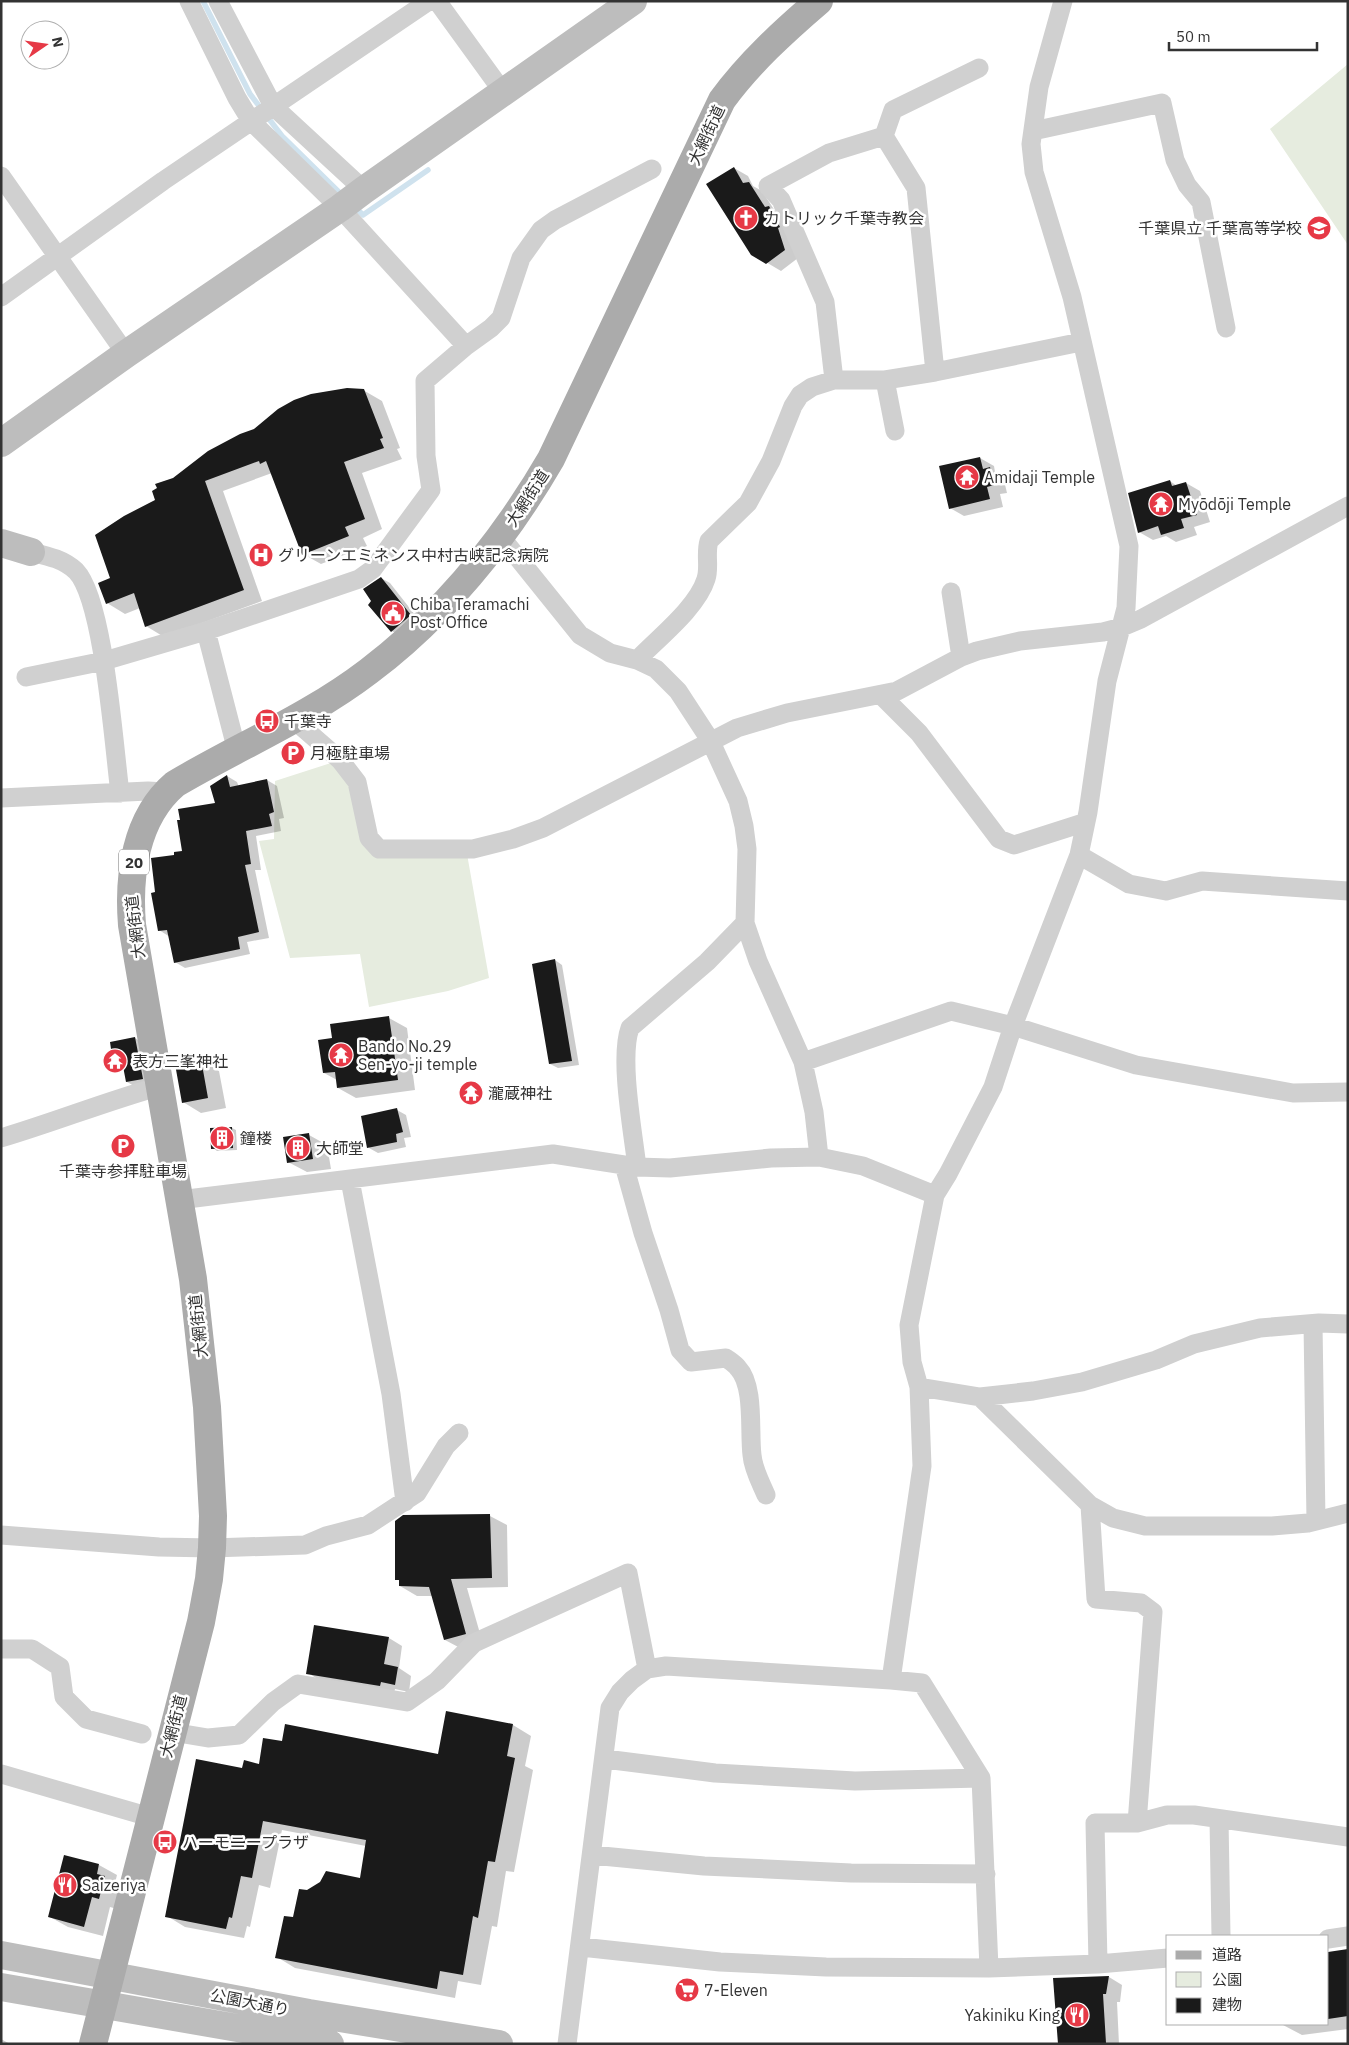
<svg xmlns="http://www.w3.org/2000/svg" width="1349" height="2045" font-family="'IBM Plex Sans','Noto Sans JP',sans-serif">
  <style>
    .green { fill: #e6ecdf }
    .shadow { fill: #0003 }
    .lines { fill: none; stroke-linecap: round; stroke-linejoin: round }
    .stream { stroke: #cfe2ee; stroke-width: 5.5 }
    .building { fill: #1a1a1a }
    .street { stroke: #d0d0d0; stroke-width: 19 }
    .secondary { stroke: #bdbdbd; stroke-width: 28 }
    .primary { stroke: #ababab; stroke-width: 28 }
    .labels { text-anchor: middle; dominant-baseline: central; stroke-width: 5; stroke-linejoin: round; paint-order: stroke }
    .shield { fill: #fff; stroke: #707070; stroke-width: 1 }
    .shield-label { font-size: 15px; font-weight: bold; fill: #333 }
    .street-label { font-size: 16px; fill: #333; stroke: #fff }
    .poi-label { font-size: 16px; fill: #333; stroke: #fff; text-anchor: start }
  </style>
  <rect width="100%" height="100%" fill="#fff"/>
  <path class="green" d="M1348,64V245L1270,129Z
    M334,762L350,784L364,844L467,854L489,978L448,991L369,1007L360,954L290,958L259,841L274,839L275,781Z"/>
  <path class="shadow" d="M734,168L748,176L753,186L762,191L775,211L783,216L798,258L781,271L752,254Z
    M363,390L382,401L400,448L397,449L402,459L362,473L382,529L363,538L367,546L321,564L303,554L272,473L223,491L262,601L164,637L146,626L140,608L125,614L107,603L111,579L156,500L173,480Z
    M980,458L994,466L995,472L1003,476L1007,493L1000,494L1003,507L964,516L950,508Z
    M1170,481L1177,486L1186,483L1200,491L1210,522L1194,527L1197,535L1176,542L1166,536L1153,540L1139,532Z
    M381,578L390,583L419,620L401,637L392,631L370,605Z
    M227,776L237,782L239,787L267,780L277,786L284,818L279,819L281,831L256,836L261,870H255L269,938L247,942L250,954L185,968L175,962L170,937L159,930L156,893L176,856L183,852L216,804L212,786Z
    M555,960L562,965L579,1065L558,1068L550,1064Z
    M389,1018L407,1028L415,1090L356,1098L338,1088L337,1080L324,1073L333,1039Z
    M135,1038L144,1044L151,1084L136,1087L127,1082L125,1067L114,1062Z
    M201,1060L219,1071L226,1108L201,1113L183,1102Z
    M397,1110L406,1115L411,1137L404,1138L406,1147L378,1153L369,1148Z
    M232,1128L236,1130L237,1150L217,1151L213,1148Z
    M309,1135L327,1145L331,1169L307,1172L288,1162Z
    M490,1516L507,1525L508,1587L467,1588L483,1644L462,1649L445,1640L433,1596H417L400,1586V1581L397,1579L404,1517Z
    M389,1638L402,1646L399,1668L411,1676L409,1692L395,1689L394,1693L321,1681L308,1673Z
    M447,1712L513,1725L531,1736L525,1766L533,1770L514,1872L506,1871L497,1927L492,1926L481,1985L458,1981L455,1998L295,1968L277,1957L307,1892L361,1879L366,1846L282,1830L270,1888L259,1885L250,1927L247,1926L244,1938L185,1927L167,1916L243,1769L260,1765L439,1756Z
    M99,1865L117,1875L115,1883L122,1887L117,1909L110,1907L103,1936L68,1927L50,1917Z
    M1348,1950V2029L1302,2035L1283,2025L1328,2024V1953Z
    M1109,1977L1122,1985L1120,2002H1117L1119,2044H1059Z
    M1,2039L10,2044H1Z"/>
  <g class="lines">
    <path class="stream" d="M203,1L250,94L282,136L344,197
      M355,207L363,215L428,170"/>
  </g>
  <path class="building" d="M734,167L743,183L749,182L765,207L769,206L780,227L778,228L785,250L766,264L751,255L706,184Z
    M347,388L364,389L383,438L380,439L384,448L344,462L365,519L345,527L349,536L302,555L266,461L260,464L259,461L205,481L244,590L145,627L134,593L106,604L98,583L110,578L95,535L124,516L155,500L152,491L157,488L155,484L173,478L208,451L240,434L254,429L278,409L294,400L311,394Z
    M980,457L983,469L990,467L994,485L987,487L990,499L949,509L939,466Z
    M1170,480L1172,486L1186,482L1197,515L1181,519L1184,528L1161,535L1158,526L1138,533L1128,493Z
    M381,577L411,615L391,632L368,605L371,601L363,589Z
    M227,775L230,787L267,779L274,812L269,814L272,826L246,831L251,864L245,865L259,932L238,937L240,949L174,963L167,930L158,931L151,893L155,892L151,858L174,855V852L182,851L177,820H180L178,809L215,803L210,786Z
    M555,959L572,1061L549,1064L532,964Z
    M389,1016L398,1080L337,1088L335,1072L323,1073L318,1040L332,1038L330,1024Z
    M135,1037L143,1079L126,1082L122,1061L113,1063L110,1042Z
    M201,1059L208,1098L182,1103L175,1064Z
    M397,1108L403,1132L396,1134L397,1142L367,1148L361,1116Z
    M232,1127L233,1148L211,1149L210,1128Z
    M309,1133L313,1159L287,1163L283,1137Z
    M490,1514L492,1578L451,1579L466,1634L444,1640L429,1587L399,1586V1580H395V1521L403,1515Z
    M314,1625L389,1637L384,1664L398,1667L395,1685L381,1682L380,1686L306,1674Z
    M446,1711L513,1724L507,1756L515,1758L495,1862L488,1861L478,1918L473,1916L463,1975L440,1971L437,1989L275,1958L284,1916L293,1917L299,1889L307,1890L320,1882L326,1871L360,1878L366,1840L263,1821L252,1878L241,1876L232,1918L229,1917L226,1929L165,1917L196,1759L242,1768L244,1760L259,1764L263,1738L282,1741L285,1724L438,1754Z
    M64,1855L99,1864L97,1874L105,1876L99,1899L92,1897L84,1927L48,1917Z
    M1348,1949V2016L1328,2019V1952Z
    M1109,1976L1106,1994H1103L1106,2043L1058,2044L1053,1978Z"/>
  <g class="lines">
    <path class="street" d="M189,1L237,98L251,121L340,208L466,346
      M218,1L273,106L364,190
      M437,1L503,92
      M1033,131L1162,103L1175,160L1187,185L1201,202L1226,328
      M884,136L916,188L935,372
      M1,176L126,354
      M1,297L163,181L429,1
      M834,380L825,302L781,200L768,186L829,153L884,136L893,110L979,68
      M885,380L895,431
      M501,537L580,635L610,653L637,660L656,669L678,691L710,740L738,801L744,826L747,849L745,923L707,962L630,1028C619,1058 633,1132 637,1167
      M31,552C48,556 63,559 76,571C104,600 114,748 120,793
      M951,592L961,657
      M206,631L237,751
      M637,660C658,638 697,608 706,579C710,567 705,554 709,541L748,503L771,461L793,406L800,395L812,387L834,380H885L935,372L1081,342
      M26,677L104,661L206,631L359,579L373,569L431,490L426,456L425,381L466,346L491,328L501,318L521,258L541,230L555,220L652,169
      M881,695L919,733L999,839L1014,845L1086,822
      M293,719L340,760L357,782L369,838L379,849H473L513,839L543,828L737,728L787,713L897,691L961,657L977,651L1020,641L1103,632L1122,627L1141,619L1348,506
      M1,798L148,791L165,792
      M1079,855L1129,884L1166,891L1202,881L1348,891
      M745,923L758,961L803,1062L814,1112L819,1157
      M803,1062L951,1011L1013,1026L1136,1065L1293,1093L1348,1092
      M1,1138C55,1122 107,1101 161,1086
      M624,1165L643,1233L669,1310L680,1350L691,1362L726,1358C730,1361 735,1364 738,1368C755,1386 749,1432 752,1455C753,1469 761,1483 766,1495
      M350,1180L391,1394L405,1502
      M179,1200L553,1154L637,1167L670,1168L771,1158L819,1157L863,1166L935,1195
      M1313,1324L1316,1521
      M919,1387L980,1397L1033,1391L1082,1382L1156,1360L1194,1344L1260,1328L1319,1323L1348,1324
      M980,1397L1090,1505L1113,1518L1145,1526H1272L1308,1523L1348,1513
      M1090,1505L1096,1599L1141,1603L1153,1612L1137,1823
      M1,1535L159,1547L212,1548L305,1545L326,1536L368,1525L417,1493L446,1446L459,1433
      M1,1649H32L60,1667L64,1697L86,1719L142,1734
      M891,1680L922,1466L919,1387L912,1362L909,1325L935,1195L948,1174L993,1087L1013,1026L1079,855L1088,812L1107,681L1126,608L1129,546L1072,297L1034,172L1031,144L1039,87L1063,1
      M172,1732L208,1738L239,1735L273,1702L298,1684L407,1702L437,1681L474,1643L628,1573L647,1669
      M605,1759L715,1773L855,1781L981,1778
      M1,1774L150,1817
      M1219,1819L1221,1936
      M592,1855L704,1866L851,1873L986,1874
      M1328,1939L1348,1936
      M581,1947L720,1962L826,1967L989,1968L1098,1964L1168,1958
      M1098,1964L1095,1823H1137L1167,1815H1194L1348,1837
      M567,2044L610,1708L620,1692L632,1680L647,1669L666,1666L891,1680L922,1683L981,1778L989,1968"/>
    <path class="secondary" d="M1,443L126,354L340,208L364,190L633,1
      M1,543L31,552
      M1,1955L309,2013L499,2044
      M1,1987L330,2044"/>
    <path class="primary" d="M93,2044L201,1622L209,1579L212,1548L213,1516L207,1407L193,1279L132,925C128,876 135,818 175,784C239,746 309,717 369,671C443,615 504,540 551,459L722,100C749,63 784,31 819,1"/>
  </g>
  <defs>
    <symbol id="church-disc" viewBox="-11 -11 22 22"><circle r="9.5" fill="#e63946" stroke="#fff"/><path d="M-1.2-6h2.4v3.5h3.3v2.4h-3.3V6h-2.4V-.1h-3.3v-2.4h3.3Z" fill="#fff"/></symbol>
    <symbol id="school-disc" viewBox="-11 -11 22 22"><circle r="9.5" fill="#e63946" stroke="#fff"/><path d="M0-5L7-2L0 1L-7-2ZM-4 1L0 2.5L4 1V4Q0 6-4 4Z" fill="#fff"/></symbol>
    <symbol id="temple-disc" viewBox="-11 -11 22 22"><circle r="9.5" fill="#e63946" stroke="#fff"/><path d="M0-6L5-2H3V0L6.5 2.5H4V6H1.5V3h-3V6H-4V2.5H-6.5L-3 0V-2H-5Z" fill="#fff"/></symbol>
    <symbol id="hospital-disc" viewBox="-11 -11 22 22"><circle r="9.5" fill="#e63946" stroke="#fff"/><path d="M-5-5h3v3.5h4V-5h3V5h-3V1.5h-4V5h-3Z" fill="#fff"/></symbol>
    <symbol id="civic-disc" viewBox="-11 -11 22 22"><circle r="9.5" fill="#e63946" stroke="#fff"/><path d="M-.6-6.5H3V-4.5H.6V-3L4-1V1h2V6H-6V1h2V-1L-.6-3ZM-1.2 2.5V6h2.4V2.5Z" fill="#fff"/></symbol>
    <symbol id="bus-disc" viewBox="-11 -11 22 22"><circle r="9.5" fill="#e63946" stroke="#fff"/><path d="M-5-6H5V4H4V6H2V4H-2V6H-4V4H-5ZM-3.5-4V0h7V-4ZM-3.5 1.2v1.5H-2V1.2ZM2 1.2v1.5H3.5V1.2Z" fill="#fff"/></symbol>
    <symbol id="parking-disc" viewBox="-11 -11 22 22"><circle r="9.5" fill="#e63946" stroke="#fff"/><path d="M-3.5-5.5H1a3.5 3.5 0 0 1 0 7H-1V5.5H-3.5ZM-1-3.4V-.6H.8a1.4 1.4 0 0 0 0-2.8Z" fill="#fff"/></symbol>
    <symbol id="building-disc" viewBox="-11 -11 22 22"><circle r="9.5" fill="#e63946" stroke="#fff"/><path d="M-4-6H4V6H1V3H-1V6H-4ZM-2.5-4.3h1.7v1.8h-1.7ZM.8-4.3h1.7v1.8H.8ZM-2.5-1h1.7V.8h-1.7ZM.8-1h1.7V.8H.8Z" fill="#fff"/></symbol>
    <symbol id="restaurant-disc" viewBox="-11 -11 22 22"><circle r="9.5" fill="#e63946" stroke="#fff"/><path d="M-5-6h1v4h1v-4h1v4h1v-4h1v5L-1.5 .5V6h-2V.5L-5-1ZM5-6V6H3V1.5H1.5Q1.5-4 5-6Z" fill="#fff"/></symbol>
    <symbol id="supermarket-disc" viewBox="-11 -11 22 22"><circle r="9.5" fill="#e63946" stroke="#fff"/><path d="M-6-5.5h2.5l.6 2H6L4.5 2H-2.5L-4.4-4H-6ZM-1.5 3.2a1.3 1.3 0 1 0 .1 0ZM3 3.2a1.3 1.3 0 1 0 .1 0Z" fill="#fff"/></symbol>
  </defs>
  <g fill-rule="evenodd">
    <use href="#church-disc" x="732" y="204" width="28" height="28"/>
    <use href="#school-disc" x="1305" y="214" width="28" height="28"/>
    <use href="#temple-disc" x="953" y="463" width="28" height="28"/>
    <use href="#temple-disc" x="1147" y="490" width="28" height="28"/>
    <use href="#hospital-disc" x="247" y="541" width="28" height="28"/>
    <use href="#civic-disc" x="379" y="599" width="28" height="28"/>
    <use href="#bus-disc" x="253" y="707" width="28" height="28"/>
    <use href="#parking-disc" x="279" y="739" width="28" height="28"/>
    <use href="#temple-disc" x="327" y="1041" width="28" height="28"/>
    <use href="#temple-disc" x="101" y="1047" width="28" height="28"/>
    <use href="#temple-disc" x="457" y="1079" width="28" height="28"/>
    <use href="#building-disc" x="208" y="1124" width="28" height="28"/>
    <use href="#parking-disc" x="109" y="1132" width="28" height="28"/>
    <use href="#building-disc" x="284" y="1134" width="28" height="28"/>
    <use href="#bus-disc" x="151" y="1828" width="28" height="28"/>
    <use href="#restaurant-disc" x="51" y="1871" width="28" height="28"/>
    <use href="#supermarket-disc" x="673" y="1976" width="28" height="28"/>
    <use href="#restaurant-disc" x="1063" y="2001" width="28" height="28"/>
  </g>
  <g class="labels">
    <rect class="shield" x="119" y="849.5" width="30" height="25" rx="4"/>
    <g class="shield-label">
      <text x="134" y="862">20</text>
    </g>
    <g class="street-label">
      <text transform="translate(706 135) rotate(-65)">大網街道</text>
      <text transform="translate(527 498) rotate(-57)">大網街道</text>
      <text transform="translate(135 927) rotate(-97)">大網街道</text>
      <text transform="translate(198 1326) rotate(-96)">大網街道</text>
      <text transform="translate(173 1726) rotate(-76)">大網街道</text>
      <text transform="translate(250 2002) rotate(11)">公園大通り</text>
    </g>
    <g class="poi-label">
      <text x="764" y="218">カトリック千葉寺教会</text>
      <text x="1302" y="228" text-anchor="end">千葉県立 千葉高等学校</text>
      <text x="984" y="477">Amidaji Temple</text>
      <text x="1178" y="504">Myōdōji Temple</text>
      <text x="278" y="555">グリーンエミネンス中村古峡記念病院</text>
      <text x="410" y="604">Chiba Teramachi<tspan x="410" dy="18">Post Office</tspan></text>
      <text x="284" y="721">千葉寺</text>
      <text x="310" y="753">月極駐車場</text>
      <text x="358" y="1046">Bando No.29<tspan x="358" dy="18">Sen-yo-ji temple</tspan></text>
      <text x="132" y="1061">表方三峯神社</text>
      <text x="488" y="1093">瀧蔵神社</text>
      <text x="240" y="1138">鐘楼</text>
      <text x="316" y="1148">大師堂</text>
      <text x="123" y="1171" text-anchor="middle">千葉寺参拝駐車場</text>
      <text x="182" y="1842">ハーモニープラザ</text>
      <text x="82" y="1885">Saizeriya</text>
      <text x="704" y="1990">7-Eleven</text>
      <text x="1060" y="2015" text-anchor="end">Yakiniku King</text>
    </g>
  </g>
  <rect width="1349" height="2045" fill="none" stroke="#333333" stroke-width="5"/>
  <rect x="1166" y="1935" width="162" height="90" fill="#ffffff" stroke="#adadad"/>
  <rect x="1176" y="1951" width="25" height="8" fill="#ababab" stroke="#adadad"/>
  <text x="1212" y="1960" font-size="15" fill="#333333">道路</text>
  <rect x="1176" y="1972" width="25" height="15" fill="#e6ecdf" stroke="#adadad"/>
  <text x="1212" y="1985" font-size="15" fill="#333333">公園</text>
  <rect x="1176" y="1998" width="25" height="15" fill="#1a1a1a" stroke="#adadad"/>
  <text x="1212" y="2010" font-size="15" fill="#333333">建物</text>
  <g transform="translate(45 45) rotate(77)"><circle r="24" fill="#ffffff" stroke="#adadad"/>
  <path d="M0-4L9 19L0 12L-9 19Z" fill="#e63946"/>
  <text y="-8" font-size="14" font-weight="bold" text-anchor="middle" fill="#333333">N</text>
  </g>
  <path d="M1169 42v8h148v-8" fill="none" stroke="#333333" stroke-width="2.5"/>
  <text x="1176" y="42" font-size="15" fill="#333333" stroke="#ffffff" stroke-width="4" paint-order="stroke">50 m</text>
</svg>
